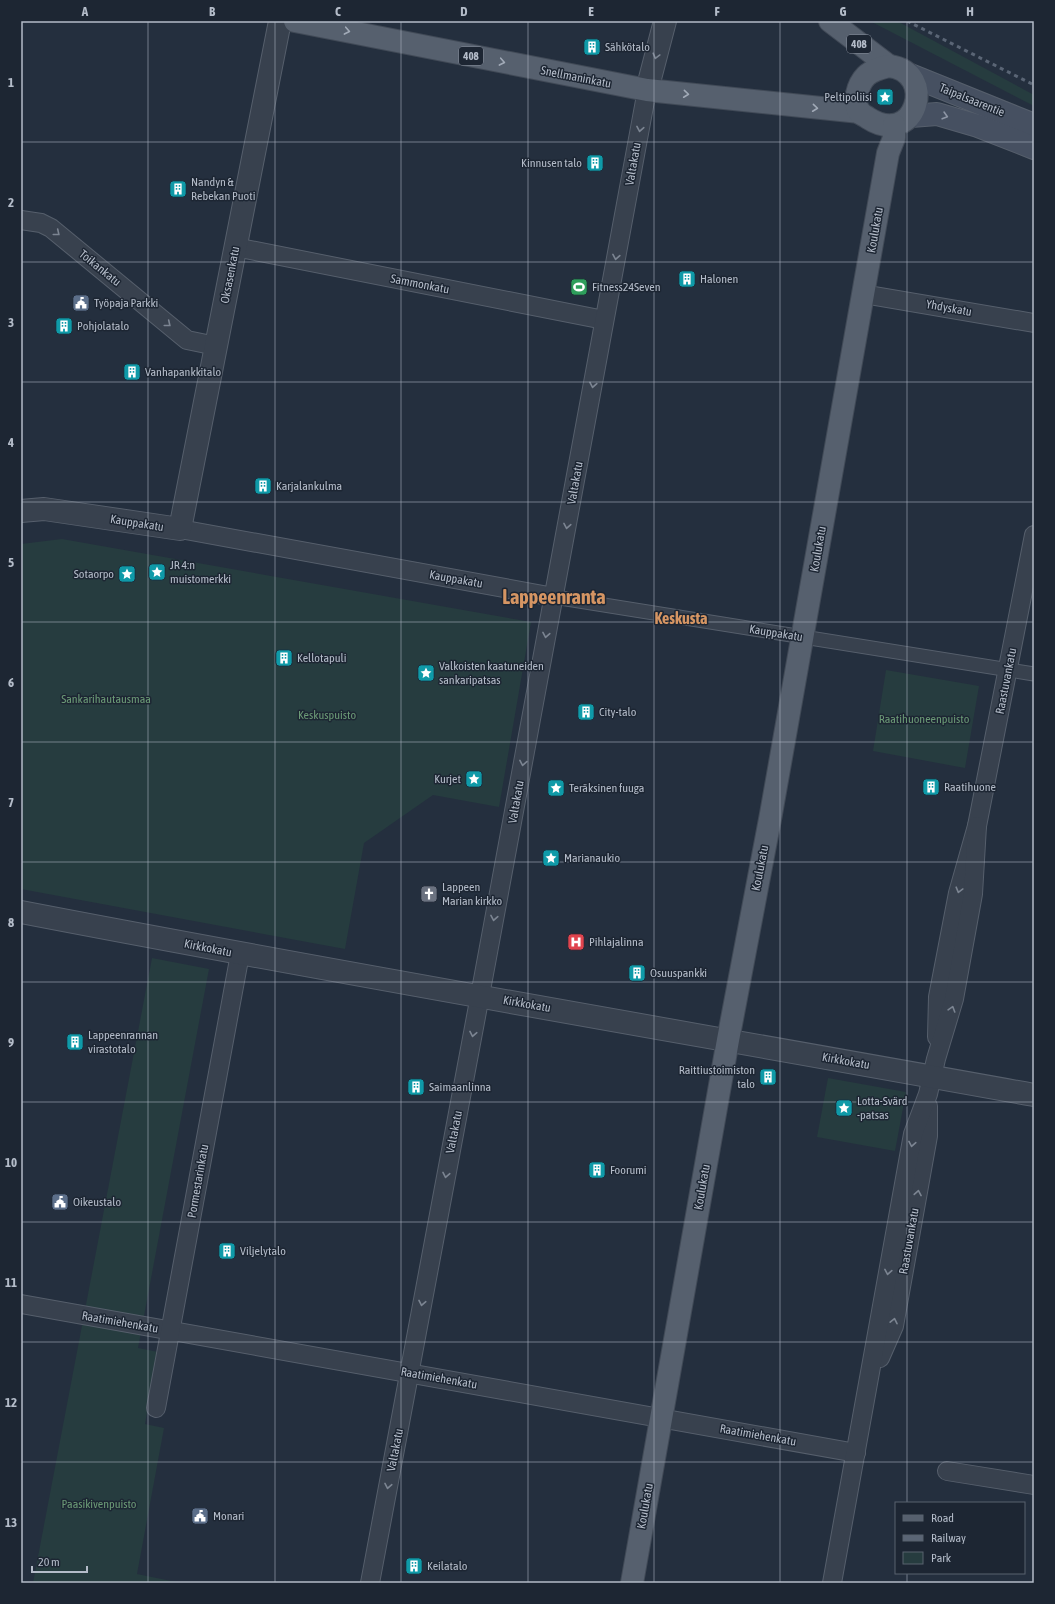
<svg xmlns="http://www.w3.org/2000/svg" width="1055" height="1604" font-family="'Asap Condensed',sans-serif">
<rect width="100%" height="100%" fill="#242f3e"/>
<g fill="#263c3f">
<polygon points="870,21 897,21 1034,95 1034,106"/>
<polygon points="62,539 531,622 499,807 433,795 364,843 345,949 21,889 21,544"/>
<polygon points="886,670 979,686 965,768 873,751"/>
<polygon points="152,958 209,969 138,1348 158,1352 145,1424 164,1428 137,1574 181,1583 33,1583"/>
<polygon points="828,1078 906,1092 895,1151 817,1137"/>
</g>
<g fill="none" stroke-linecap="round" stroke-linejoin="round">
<defs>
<polyline id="pedestrian" points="554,597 1034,674"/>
<g id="minor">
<polyline points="21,220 41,223 51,228 187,340 216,346"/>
<polyline points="235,247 604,320"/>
<polyline points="863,294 1034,323"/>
<polyline points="180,529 554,597"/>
<polyline points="937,1037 938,997 958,893 977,826 1034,535"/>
<polyline points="21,1304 856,1453"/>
<polyline points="880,1358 894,1326 928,1136 928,1106"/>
<polyline points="156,1408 240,954"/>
<polyline points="947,1471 1034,1485"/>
<polyline points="370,1583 484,974 647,90"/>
<polyline points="832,1583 913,1134 928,1094 936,1059 954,999 973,894 977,826"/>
</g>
<g id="tertiary">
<polyline points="647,90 665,21"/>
<polyline points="21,511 44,509 180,529 280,21"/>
<path d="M 21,912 C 358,977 696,1034 1034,1095"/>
</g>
<g id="secondary">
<polyline points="910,75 1034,125"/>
<polyline points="911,116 937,114 978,126 1034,148"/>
</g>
<g id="primary">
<polyline points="295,21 647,90 860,112"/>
<polyline points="830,21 889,66"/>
<path d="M 889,66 C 938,72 916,149 868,118 C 866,116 862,115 860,113 C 852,103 858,84 866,76 C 872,70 881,68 889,66 Z"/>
<polyline points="632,1583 728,1040 771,814 888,153 894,138 894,125"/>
</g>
</defs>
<use href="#pedestrian" stroke="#565f6c" stroke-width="15"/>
<use href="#minor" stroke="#565f6c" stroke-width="20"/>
<use href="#tertiary" stroke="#565f6c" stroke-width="24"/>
<use href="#secondary" stroke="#565f6c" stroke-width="24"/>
<use href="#primary" stroke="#414a57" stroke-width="24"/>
<use href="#pedestrian" stroke="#38414e" stroke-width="13"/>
<use href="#minor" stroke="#38414e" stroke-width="18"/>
<use href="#tertiary" stroke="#38414e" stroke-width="22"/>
<use href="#secondary" stroke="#465061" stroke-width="22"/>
<use href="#primary" stroke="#56606e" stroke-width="22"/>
<polyline stroke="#5a6575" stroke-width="3" stroke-dasharray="4 4" stroke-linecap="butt" points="907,21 1034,85"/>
</g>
<defs><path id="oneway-chevron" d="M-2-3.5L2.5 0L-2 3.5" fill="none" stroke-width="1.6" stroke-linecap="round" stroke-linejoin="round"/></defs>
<g stroke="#a1aab7">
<use href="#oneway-chevron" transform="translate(347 31) rotate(11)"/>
<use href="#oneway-chevron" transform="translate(502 62) rotate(11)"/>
<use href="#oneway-chevron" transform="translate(686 94) rotate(6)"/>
<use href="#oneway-chevron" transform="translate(815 108) rotate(6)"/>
</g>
<g stroke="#7c8592">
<use href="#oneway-chevron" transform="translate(656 56) rotate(105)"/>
<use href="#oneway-chevron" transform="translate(640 129) rotate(100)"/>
<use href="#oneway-chevron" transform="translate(57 233) rotate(39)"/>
<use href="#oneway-chevron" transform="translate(616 257) rotate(100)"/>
<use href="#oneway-chevron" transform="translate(168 324) rotate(39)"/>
<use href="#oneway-chevron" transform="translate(593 385) rotate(100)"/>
<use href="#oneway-chevron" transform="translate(567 526) rotate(100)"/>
<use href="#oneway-chevron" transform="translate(546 635) rotate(100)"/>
<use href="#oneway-chevron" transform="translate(523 763) rotate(100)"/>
<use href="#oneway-chevron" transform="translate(959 890) rotate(105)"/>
<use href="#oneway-chevron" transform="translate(494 918) rotate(100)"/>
<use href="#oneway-chevron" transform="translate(952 1009) rotate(-73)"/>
<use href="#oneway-chevron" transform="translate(473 1034) rotate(101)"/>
<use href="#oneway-chevron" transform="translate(912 1144) rotate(100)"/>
<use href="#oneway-chevron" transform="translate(446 1175) rotate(101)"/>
<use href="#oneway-chevron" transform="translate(918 1193) rotate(-80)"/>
<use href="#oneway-chevron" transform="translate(888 1272) rotate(100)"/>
<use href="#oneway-chevron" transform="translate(422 1303) rotate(101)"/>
<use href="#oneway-chevron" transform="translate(894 1321) rotate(-78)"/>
<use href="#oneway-chevron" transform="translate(388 1486) rotate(101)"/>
</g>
<use stroke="#8e96a5" href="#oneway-chevron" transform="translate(945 116) rotate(16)"/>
<path fill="none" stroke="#b4bcc9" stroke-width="1" stroke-opacity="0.55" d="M 148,21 L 148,1583M 275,21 L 275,1583M 401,21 L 401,1583M 528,21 L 528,1583M 654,21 L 654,1583M 780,21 L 780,1583M 907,21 L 907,1503M 21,142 L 1034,142M 21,262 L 1034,262M 21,382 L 1034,382M 21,502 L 1034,502M 21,622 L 1034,622M 21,742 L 1034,742M 21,862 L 1034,862M 21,982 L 1034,982M 21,1102 L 1034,1102M 21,1222 L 1034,1222M 21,1342 L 1034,1342M 21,1462 L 1034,1462M 907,1573 L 907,1583"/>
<defs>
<symbol id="building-square" viewBox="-11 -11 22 22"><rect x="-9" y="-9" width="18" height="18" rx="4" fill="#0f9aa8" stroke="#1d2633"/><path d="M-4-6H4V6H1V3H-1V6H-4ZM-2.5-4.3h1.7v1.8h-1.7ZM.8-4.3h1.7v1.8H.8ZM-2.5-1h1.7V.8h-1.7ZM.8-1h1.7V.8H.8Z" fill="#fff"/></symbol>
<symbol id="sight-square" viewBox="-11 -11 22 22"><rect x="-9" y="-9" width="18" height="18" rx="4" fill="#0f9aa8" stroke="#1d2633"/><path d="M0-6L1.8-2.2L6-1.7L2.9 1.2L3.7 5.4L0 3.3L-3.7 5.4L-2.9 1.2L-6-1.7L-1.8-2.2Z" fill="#fff"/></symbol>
<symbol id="stadium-square" viewBox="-11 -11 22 22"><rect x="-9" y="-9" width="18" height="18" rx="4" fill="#2e9e5b" stroke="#1d2633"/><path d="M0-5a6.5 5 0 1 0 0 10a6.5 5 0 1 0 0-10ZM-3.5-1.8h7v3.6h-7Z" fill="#fff"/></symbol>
<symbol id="civic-square" viewBox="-11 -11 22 22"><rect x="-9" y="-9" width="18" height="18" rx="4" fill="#5c6f8a" stroke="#1d2633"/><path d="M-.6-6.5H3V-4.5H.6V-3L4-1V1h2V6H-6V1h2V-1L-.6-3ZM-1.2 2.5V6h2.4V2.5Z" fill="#fff"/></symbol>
<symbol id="church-square" viewBox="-11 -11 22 22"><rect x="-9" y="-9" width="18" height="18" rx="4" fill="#6b7280" stroke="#1d2633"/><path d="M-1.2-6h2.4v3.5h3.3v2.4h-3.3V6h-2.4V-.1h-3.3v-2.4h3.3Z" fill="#fff"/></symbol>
<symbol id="hospital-square" viewBox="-11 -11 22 22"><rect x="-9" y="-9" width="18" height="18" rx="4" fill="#e0444e" stroke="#1d2633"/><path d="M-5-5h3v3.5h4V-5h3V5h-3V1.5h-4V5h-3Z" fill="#fff"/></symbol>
</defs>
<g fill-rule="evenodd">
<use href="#building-square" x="582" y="37" width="20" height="20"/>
<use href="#sight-square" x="875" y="87" width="20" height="20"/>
<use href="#building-square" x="585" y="153" width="20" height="20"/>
<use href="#building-square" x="168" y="179" width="20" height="20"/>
<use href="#building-square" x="677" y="269" width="20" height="20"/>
<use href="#stadium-square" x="569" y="277" width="20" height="20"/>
<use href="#civic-square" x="71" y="293" width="20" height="20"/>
<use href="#building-square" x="54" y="316" width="20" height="20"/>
<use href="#building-square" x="122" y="362" width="20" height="20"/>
<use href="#building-square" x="253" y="476" width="20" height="20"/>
<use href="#sight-square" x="147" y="562" width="20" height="20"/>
<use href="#sight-square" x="117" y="564" width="20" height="20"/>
<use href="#building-square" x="274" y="648" width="20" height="20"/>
<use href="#sight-square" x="416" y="663" width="20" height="20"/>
<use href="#building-square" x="576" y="702" width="20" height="20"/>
<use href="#sight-square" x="464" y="769" width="20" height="20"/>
<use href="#building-square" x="921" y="777" width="20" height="20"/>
<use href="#sight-square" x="546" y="778" width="20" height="20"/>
<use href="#sight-square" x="541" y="848" width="20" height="20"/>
<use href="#church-square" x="419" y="884" width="20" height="20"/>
<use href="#hospital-square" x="566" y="932" width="20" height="20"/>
<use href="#building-square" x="627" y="963" width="20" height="20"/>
<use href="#building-square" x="65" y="1032" width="20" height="20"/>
<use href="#building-square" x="758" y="1067" width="20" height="20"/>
<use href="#building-square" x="406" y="1077" width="20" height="20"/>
<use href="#sight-square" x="834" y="1098" width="20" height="20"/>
<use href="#building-square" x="587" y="1160" width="20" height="20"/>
<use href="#civic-square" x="50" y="1192" width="20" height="20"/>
<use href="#building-square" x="217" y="1241" width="20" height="20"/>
<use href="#civic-square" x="190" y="1506" width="20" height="20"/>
<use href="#building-square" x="404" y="1556" width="20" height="20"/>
</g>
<g text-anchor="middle" stroke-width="3" stroke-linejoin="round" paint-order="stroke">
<g fill="#1d2633" stroke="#878f9c" stroke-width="1">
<rect x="847" y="35" width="24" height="18" rx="3"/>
<rect x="459" y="47" width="24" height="18" rx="3"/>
</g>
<g font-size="11" font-weight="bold" fill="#b4bcc9">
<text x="859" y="48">408</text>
<text x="471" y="60">408</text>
</g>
<g font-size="12" fill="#b4bcc9" stroke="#1d2633" text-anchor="start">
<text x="605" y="51">Sähkötalo</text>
<text x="872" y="101" text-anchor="end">Peltipoliisi</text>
<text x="582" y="167" text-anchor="end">Kinnusen talo</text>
<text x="191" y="186">Nandyn &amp;<tspan x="191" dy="14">Rebekan Puoti</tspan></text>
<text x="700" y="283">Halonen</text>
<text x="592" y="291">Fitness24Seven</text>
<text x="94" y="307">Työpaja Parkki</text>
<text x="77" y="330">Pohjolatalo</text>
<text x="145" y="376">Vanhapankkitalo</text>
<text x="276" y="490">Karjalankulma</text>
<text x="170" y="569">JR 4:n<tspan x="170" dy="14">muistomerkki</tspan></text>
<text x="114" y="578" text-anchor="end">Sotaorpo</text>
<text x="297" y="662">Kellotapuli</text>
<text x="439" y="670">Valkoisten kaatuneiden<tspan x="439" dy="14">sankaripatsas</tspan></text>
<text x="599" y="716">City-talo</text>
<text x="461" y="783" text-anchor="end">Kurjet</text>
<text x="944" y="791">Raatihuone</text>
<text x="569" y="792">Teräksinen fuuga</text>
<text x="564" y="862">Marianaukio</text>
<text x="442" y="891">Lappeen<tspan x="442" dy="14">Marian kirkko</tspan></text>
<text x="589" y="946">Pihlajalinna</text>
<text x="650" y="977">Osuuspankki</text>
<text x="88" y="1039">Lappeenrannan<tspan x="88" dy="14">virastotalo</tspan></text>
<text x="755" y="1074" text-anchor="end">Raittiustoimiston<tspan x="755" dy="14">talo</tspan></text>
<text x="429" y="1091">Saimaanlinna</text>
<text x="857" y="1105">Lotta-Svärd<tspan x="857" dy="14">-patsas</tspan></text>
<text x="610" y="1174">Foorumi</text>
<text x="73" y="1206">Oikeustalo</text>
<text x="240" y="1255">Viljelytalo</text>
<text x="213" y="1520">Monari</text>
<text x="427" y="1570">Keilatalo</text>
</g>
<g font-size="12" fill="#b4bcc9" stroke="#1d2633">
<text transform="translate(576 77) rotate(11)" y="4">Snellmaninkatu</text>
<text transform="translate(972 100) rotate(22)" y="4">Taipalsaarentie</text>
<text transform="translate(633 164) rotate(-80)" y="4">Valtakatu</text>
<text transform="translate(875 230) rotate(-80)" y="4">Koulukatu</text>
<text transform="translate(100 268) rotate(39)" y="4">Toikankatu</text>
<text transform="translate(230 275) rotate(-79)" y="4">Oksasenkatu</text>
<text transform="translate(420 284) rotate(11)" y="4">Sammonkatu</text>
<text transform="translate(949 308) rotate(10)" y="4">Yhdyskatu</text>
<text transform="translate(575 483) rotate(-80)" y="4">Valtakatu</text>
<text transform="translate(137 523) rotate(9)" y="4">Kauppakatu</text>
<text transform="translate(818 549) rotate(-80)" y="4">Koulukatu</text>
<text transform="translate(456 579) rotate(10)" y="4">Kauppakatu</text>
<text transform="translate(776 633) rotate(9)" y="4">Kauppakatu</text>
<text transform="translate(1006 681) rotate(-79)" y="4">Raastuvankatu</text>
<text transform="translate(516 802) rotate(-80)" y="4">Valtakatu</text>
<text transform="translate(760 868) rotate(-79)" y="4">Koulukatu</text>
<text transform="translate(208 948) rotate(11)" y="4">Kirkkokatu</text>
<text transform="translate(527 1004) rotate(10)" y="4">Kirkkokatu</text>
<text transform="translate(846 1061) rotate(10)" y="4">Kirkkokatu</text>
<text transform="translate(454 1132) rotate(-79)" y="4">Valtakatu</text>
<text transform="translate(198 1181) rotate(-80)" y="4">Pormestarinkatu</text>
<text transform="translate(702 1187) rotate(-80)" y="4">Koulukatu</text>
<text transform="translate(909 1241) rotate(-80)" y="4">Raastuvankatu</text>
<text transform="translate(120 1322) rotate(10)" y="4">Raatimiehenkatu</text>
<text transform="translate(439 1378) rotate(10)" y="4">Raatimiehenkatu</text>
<text transform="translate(758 1435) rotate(10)" y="4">Raatimiehenkatu</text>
<text transform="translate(395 1450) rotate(-79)" y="4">Valtakatu</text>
<text transform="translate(645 1506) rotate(-80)" y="4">Koulukatu</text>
</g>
<g font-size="12" fill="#6b9a76" stroke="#1d2633">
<text x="106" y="703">Sankarihautausmaa</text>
<text x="327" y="719">Keskuspuisto</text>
<text x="924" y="723">Raatihuoneenpuisto</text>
<text x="99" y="1508">Paasikivenpuisto</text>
</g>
<g font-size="16" font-weight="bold" fill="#d59563" stroke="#1d2633">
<text x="681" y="624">Keskusta</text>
</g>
<g font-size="20" font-weight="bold" fill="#d59563" stroke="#1d2633">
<text x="554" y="604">Lappeenranta</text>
</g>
</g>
<rect width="1055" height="1604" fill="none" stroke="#1d2633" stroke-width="44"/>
<rect x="895" y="1502" width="130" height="72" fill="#1d2633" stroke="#59626f"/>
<rect x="903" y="1515" width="20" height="6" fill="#56606e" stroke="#59626f"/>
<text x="931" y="1522" font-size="12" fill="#b4bcc9">Road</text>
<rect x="903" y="1535" width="20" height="6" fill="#5a6575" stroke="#59626f"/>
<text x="931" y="1542" font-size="12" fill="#b4bcc9">Railway</text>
<rect x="903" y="1552" width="20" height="12" fill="#263c3f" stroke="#59626f"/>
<text x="931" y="1562" font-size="12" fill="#b4bcc9">Park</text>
<path d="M32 1566v6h55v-6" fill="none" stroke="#b4bcc9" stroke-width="2"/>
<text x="38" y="1566" font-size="12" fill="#b4bcc9" stroke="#1d2633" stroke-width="3" paint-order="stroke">20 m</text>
<rect x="22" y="22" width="1011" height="1560" fill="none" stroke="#b4bcc9" stroke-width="1.5"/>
<g font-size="13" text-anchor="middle" font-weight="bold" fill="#b4bcc9">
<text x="85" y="16">A</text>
<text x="212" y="16">B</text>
<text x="338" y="16">C</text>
<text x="464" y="16">D</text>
<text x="591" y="16">E</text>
<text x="717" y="16">F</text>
<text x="843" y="16">G</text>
<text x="970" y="16">H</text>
<text x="11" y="87">1</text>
<text x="11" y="207">2</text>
<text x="11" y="327">3</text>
<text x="11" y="447">4</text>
<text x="11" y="567">5</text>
<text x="11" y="687">6</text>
<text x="11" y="807">7</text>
<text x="11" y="927">8</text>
<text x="11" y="1047">9</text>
<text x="11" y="1167">10</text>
<text x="11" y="1287">11</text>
<text x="11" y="1407">12</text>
<text x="11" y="1527">13</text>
</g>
</svg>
